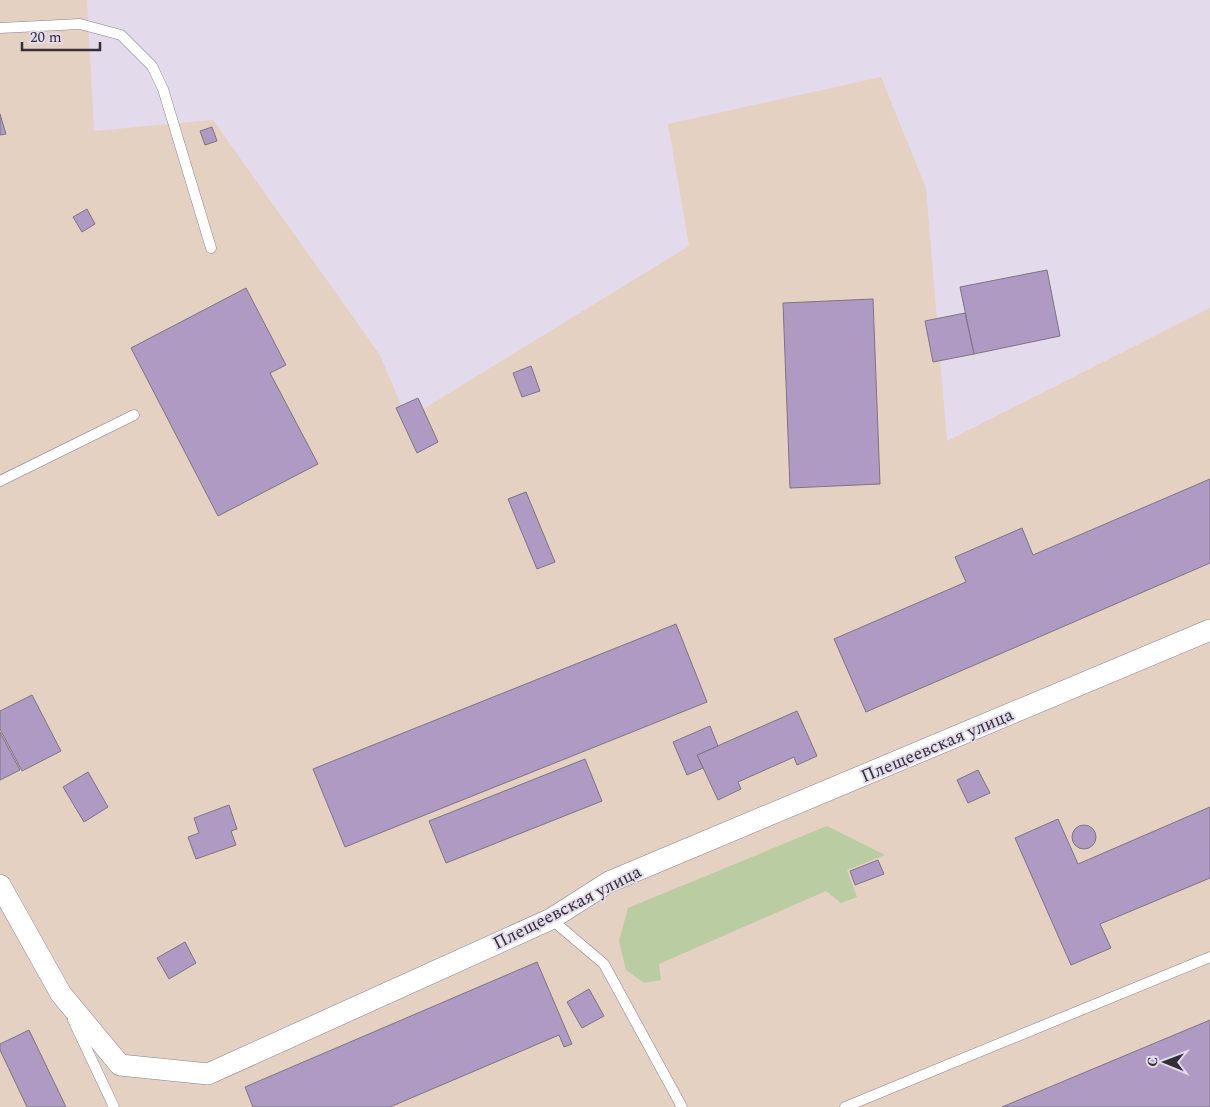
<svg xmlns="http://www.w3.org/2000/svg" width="1210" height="1107" font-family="Spectral,serif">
<rect width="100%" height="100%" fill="#e3dbeb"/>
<polygon fill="#e5d1c2" points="0,0 87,0 94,131 213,120 380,355 407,419 689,246 668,124 881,77 926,188 947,441 1210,308 1210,1107 0,1107"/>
<polygon fill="#bacca1" points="827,826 885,855 847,870 857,897 841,903 826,891 659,964 661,980 644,983 626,970 619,941 628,908"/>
<g fill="#af9ac4" stroke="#7c7483">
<polygon points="0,114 6,134 0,135"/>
<polygon points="212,127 217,141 205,145 200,131"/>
<polygon points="87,209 95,224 82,232 73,217"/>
<polygon points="1047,270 1060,336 974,354 960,287"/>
<polygon points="246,288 286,365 270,373 318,464 218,516 131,348"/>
<polygon points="873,299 880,484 790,488 783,303"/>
<polygon points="965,313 974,354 933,362 925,321"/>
<polygon points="531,366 540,391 522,397 513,373"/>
<polygon points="418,398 438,442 417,453 396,408"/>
<polygon points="1210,479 1210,563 866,712 834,639 966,582 955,557 1022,528 1033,555"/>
<polygon points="526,492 555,562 537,569 508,499"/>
<polygon points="676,624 707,702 345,847 313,769"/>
<polygon points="32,695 61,751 22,771 0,729 0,711"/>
<polygon points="797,711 817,756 797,765 794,757 738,782 741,789 718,800 697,755"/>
<polygon points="710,726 718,746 697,755 703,768 687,775 673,742"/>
<polygon points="0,732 20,770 0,780"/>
<polygon points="585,759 602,801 446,863 429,821"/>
<polygon points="978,770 990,793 968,803 957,780"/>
<polygon points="88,772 108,807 84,822 63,787"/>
<polygon points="229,805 237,829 231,831 236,845 196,859 188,837 199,833 194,818"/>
<polygon points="1210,807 1210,878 1100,924 1111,948 1071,965 1015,838 1058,819 1078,864"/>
<circle cx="1084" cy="837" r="12"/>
<polygon points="878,860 884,874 855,885 850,871"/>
<polygon points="185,942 196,963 169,979 157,958"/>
<polygon points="537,962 572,1044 564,1047 559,1035 390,1107 253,1107 245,1087"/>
<polygon points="589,989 604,1016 582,1028 567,1002"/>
<polygon points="1210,1020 1210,1107 1002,1107"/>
<polygon points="29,1030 66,1107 27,1107 0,1050 0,1044"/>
</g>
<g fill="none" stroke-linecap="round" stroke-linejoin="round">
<defs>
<g id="service">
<polyline points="0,28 80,24 121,35 152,66 163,89 211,248"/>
<polyline points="0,481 134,415"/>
<polyline points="551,919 604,964 682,1107"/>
<polyline points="73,1020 114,1107"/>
<polyline points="845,1107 1210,957"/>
</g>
<polyline id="minor" points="0,885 61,994 120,1065 208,1074 551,919 609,882 1210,630"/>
</defs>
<use href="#service" stroke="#867f8e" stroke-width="11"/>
<use href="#minor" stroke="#867f8e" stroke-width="22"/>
<use href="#service" stroke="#fff" stroke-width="10"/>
<use href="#minor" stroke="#fff" stroke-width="21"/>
</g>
<g text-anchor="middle" stroke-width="4" stroke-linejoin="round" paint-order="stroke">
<g font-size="18" fill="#322f35" stroke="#e3dbeb">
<text transform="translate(937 745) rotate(-23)" y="6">Плещеевская улица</text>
<text transform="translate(567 907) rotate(-27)" y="6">Плещеевская улица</text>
</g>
</g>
<g transform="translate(1165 1062) rotate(271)" stroke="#e3dbeb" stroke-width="4" paint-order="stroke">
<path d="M0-4L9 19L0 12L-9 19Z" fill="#322f35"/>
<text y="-8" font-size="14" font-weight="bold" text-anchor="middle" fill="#322f35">С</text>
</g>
<path d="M22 42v8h78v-8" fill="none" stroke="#322f35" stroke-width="2.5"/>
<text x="30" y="42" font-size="15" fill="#322f35" stroke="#e3dbeb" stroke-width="4" paint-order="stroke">20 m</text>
</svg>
